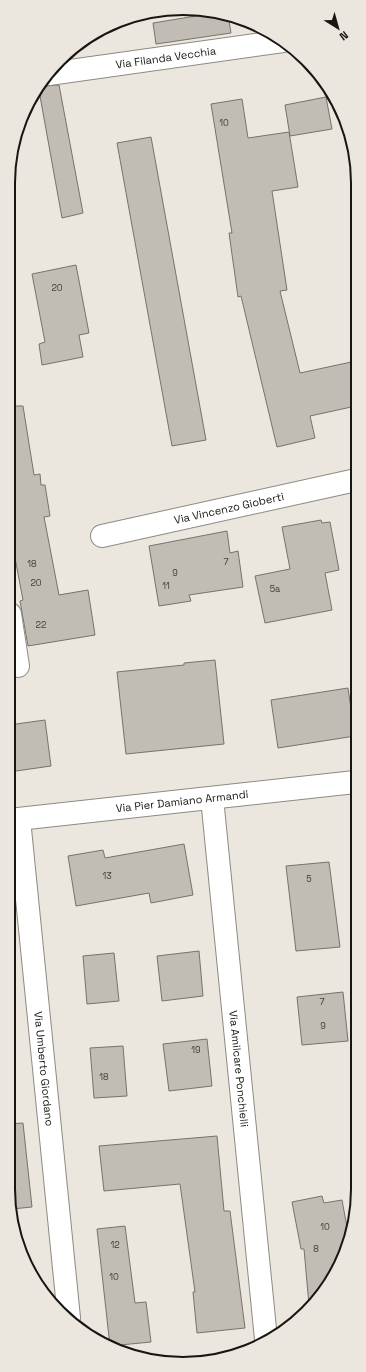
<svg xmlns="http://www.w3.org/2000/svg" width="366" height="1372" font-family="'Space Grotesk',sans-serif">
<rect width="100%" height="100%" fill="#ebe7de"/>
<g fill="#c1bdb4" stroke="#77736b">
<polygon points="220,12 228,15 231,33 156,44 153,23"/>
<polygon points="41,83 45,86 59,85 83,213 62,218 38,85"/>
<polygon points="326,97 332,129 290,136 285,105"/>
<polygon points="242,99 248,138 289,132 298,187 272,191 287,290 280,291 300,373 356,361 356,406 310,416 315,438 277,447 241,296 238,297 229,233 232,233 211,104"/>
<polygon points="151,137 206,440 172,446 117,143"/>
<polygon points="76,265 89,333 79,335 83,357 42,365 39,344 45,342 32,274"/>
<polygon points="10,406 23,406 34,475 40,474 41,485 45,485 50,516 44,517 59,595 88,590 95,635 28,646 20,601 23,600 12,542 14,542 10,513"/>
<polygon points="321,520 322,523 330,522 339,570 325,573 332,610 265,623 255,576 290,569 282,527"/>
<polygon points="227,531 230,553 238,551 243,587 189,595 191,601 159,606 149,546"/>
<polygon points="215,660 224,744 126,754 117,672 184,665 184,663"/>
<polygon points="348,688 355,736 278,748 271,700"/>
<polygon points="45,720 51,766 9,772 9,725"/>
<polygon points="184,844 193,895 151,903 149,893 76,906 68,856 103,850 105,858"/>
<polygon points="329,862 340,947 296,951 286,866"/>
<polygon points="199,951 203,996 162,1001 157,956"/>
<polygon points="114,953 119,1001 87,1004 83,956"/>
<polygon points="343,992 348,1041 302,1045 297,997"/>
<polygon points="207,1039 212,1086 169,1091 163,1044"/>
<polygon points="123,1046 127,1096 94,1098 90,1048"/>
<polygon points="23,1123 32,1207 12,1209 8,1189 8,1124"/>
<polygon points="217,1136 224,1211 230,1211 245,1328 197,1333 193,1292 195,1292 180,1184 104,1191 99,1146"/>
<polygon points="322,1196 324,1203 342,1200 349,1238 334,1277 309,1305 304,1249 301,1249 292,1202"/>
<polygon points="125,1226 135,1303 146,1302 151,1342 110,1346 97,1229"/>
</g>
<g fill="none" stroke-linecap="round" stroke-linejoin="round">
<defs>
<g id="street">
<path id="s1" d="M 49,74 L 283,41"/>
<path id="s2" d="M 102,536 L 356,480"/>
<polyline points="10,614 18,666"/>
<path id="s3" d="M 212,798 L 266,1339"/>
<path id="s4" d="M 19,819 L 69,1318"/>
<path id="s5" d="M 9,820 L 355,782"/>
</g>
</defs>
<use href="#street" stroke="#8e8a82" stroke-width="24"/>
<use href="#street" stroke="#fff" stroke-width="22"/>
</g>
<g text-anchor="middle" stroke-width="3.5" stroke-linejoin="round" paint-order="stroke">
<g font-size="9" fill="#42403b">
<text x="224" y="126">10</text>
<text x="57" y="291">20</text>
<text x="226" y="565">7</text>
<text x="32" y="567">18</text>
<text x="175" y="576">9</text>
<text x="36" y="586">20</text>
<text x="166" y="589">11</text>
<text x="275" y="592">5a</text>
<text x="41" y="628">22</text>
<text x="107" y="879">13</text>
<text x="309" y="882">5</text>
<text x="322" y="1005">7</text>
<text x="323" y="1029">9</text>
<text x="196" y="1053">19</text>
<text x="104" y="1080">18</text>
<text x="325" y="1230">10</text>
<text x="115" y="1248">12</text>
<text x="316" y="1252">8</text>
<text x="114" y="1280">10</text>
</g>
<g font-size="11" fill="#181613" stroke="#ebe7de">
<text dy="4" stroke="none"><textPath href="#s1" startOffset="118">Via Filanda Vecchia</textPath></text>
<text dy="4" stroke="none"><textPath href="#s2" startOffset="130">Via Vincenzo Gioberti</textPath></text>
<text dy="4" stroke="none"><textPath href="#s5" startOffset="174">Via Pier Damiano Armandi</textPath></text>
<text dy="4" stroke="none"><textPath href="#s4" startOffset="251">Via Umberto Giordano</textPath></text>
<text dy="4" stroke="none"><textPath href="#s3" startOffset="272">Via Amilcare Ponchielli</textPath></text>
</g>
</g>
<path d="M0 0H366V1372H0ZM183 15H183A168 168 0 0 1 351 183V1189A168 168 0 0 1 183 1357H183A168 168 0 0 1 15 1189V183A168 168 0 0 1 183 15Z" fill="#ebe7de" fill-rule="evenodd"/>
<path fill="none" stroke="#181613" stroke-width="2" d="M183 15H183A168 168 0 0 1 351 183V1189A168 168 0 0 1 183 1357H183A168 168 0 0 1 15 1189V183A168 168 0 0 1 183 15Z"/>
<g transform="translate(338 28) rotate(143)" stroke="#ebe7de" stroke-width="3" paint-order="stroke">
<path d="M0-3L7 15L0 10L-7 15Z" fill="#181613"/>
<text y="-6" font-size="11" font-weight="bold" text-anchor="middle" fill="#181613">N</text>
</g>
</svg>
